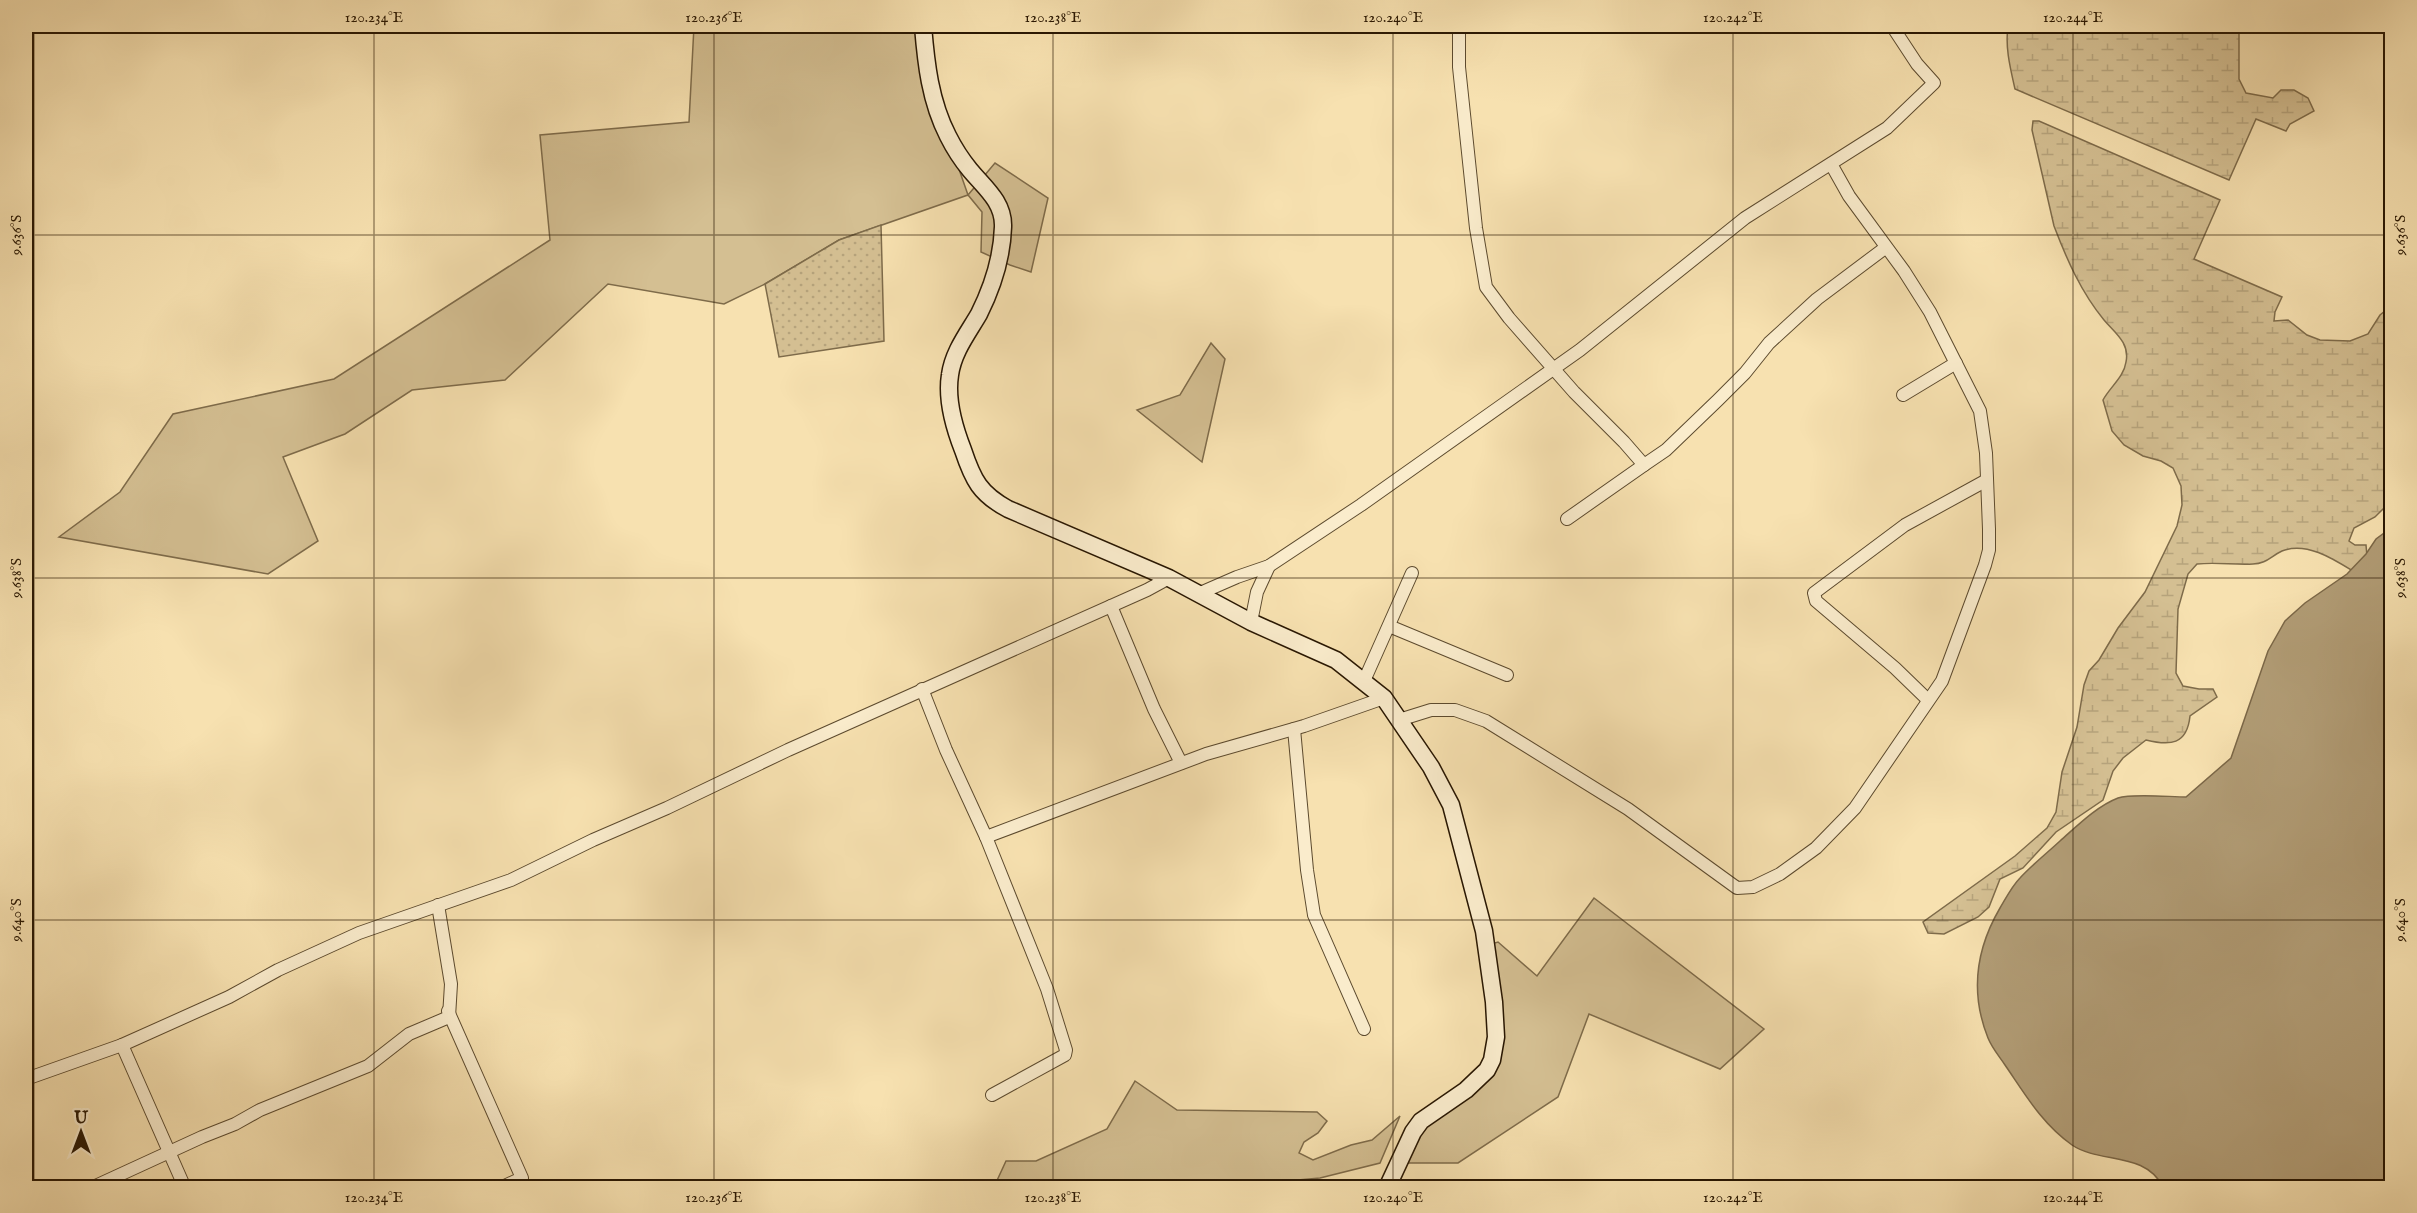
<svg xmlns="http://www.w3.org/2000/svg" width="2417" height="1213" font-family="'IM FELL English',serif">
<defs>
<pattern id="wetland-marsh" width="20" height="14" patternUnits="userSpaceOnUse" patternTransform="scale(1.5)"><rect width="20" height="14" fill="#d4bf92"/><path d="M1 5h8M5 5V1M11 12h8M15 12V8" fill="none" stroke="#b6a37c"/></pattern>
<pattern id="garden-dots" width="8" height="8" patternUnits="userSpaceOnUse" patternTransform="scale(1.5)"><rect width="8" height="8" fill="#d4bf92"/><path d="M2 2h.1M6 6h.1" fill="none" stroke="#b6a37c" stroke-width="1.8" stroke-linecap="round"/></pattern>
</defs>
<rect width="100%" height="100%" fill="#f7e1b0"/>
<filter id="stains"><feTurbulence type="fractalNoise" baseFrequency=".00333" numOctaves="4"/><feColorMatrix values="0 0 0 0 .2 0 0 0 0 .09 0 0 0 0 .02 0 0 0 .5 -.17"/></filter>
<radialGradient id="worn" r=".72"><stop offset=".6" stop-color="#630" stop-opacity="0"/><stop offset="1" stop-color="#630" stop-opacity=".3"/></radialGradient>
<g fill="#d4bf92" stroke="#7e6b4a" stroke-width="1.5">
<polygon points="694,26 924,26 953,152 968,195 995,163 1048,198 1031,272 1010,265 981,252 982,212 968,195 839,240 765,284 724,304 608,284 505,380 412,390 345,434 283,457 318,541 268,574 59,537 120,492 173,414 334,379 550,240 540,135 689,122"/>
<polygon points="1211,343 1225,359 1202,462 1137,410 1180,395"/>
<polygon points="1594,898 1764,1029 1720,1069 1589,1014 1558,1097 1458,1163 1404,1163 1420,1130 1496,1049 1481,947 1498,942 1537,976"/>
<polygon points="1135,1081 1177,1110 1317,1112 1327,1121 1318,1133 1304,1142 1299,1153 1313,1160 1351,1145 1372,1140 1400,1116 1380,1163 1320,1178 1220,1187 994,1187 1006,1161 1036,1161 1107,1129"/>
</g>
<g fill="url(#wetland-marsh)" stroke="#7e6b4a" stroke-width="1.5">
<path d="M 2008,26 L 2239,26 L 2239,79 L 2246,93 L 2273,98 L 2281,90 L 2294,90 L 2308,98 L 2314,111 L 2290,124 L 2286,131 L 2256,119 L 2229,180 L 2015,89 C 2010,67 2005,47 2008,26 Z"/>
<path d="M 2033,121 L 2039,121 L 2220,200 L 2194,259 L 2282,297 L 2275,312 L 2274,321 L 2288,320 L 2307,335 L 2320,340 L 2350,341 L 2368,334 L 2380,315 L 2391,306 L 2391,504 L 2385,507 L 2375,517 L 2354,528 L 2349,541 L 2355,545 L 2366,545 L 2368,568 L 2356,573 C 2335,560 2307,541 2282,551 C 2271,556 2266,564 2253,564 C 2234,565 2216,562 2197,564 L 2188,574 L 2178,609 L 2176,673 L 2183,686 L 2199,689 L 2213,689 L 2217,697 L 2190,716 C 2187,745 2170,746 2146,740 L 2123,758 L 2113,771 L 2103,800 L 2056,832 L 2023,868 L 2000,879 L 1989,907 L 1978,917 L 1944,934 L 1928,933 L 1923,922 L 2015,856 L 2047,828 L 2056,812 L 2062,772 L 2077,727 L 2084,685 L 2089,671 L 2099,660 L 2118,628 L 2145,592 L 2177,526 L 2182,505 L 2181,486 L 2173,468 L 2161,461 L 2143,456 L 2124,445 L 2112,431 L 2103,400 C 2110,387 2124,377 2126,362 C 2130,343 2115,333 2104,320 C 2081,292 2067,260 2054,226 L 2032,130 Z"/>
</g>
<polygon fill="url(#garden-dots)" stroke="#7e6b4a" stroke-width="1.5" points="881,225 884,341 779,357 765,284 839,240"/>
<path fill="#b19c75" stroke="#7b6747" stroke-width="1.5" d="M 2391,528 L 2391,1187 L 2163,1187 C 2145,1151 2100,1164 2072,1145 C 2042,1124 2025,1094 2005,1065 C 1999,1056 1992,1048 1988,1038 C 1970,993 1976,949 2000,908 C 2006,898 2012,886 2020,878 C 2032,865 2047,853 2060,841 C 2077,826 2097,806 2118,798 C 2132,793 2170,797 2186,797 L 2231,758 L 2268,651 L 2285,621 L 2305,603 L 2347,574 L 2366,554 L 2376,539 Z"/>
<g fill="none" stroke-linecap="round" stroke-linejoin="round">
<defs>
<g id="street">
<polyline points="1459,26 1459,67 1476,228 1486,287 1509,318 1574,392 1624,442 1644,465 1666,450 1718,400 1745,373 1769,343 1817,299 1885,248"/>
<polyline points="1562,26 1563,27"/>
<polyline points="1903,395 1956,363"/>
<polyline points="1567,519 1644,465"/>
<polyline points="1198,594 1237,577 1269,566 1361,505 1580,350 1745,218 1887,128 1934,83 1917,64 1892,26"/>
<polyline points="1111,606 1154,709 1181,763"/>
<polyline points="1251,622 1257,592 1269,566"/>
<polyline points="1389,626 1507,675"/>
<polyline points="1364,681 1412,573"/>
<polyline points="922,689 946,750 986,837 1206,754 1304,726 1384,698"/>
<polyline points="1928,700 1895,668 1816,601 1814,593 1905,525 1987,480"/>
<polyline points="1399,720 1431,710 1455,710 1486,721 1628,809 1737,888 1753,887 1780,874 1816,848 1855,808 1942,681 1985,565 1989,550 1989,529 1986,453 1980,411 1930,312 1904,271 1849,196 1831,164"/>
<polyline points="1294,729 1307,870 1314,915 1364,1029"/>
<polyline points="986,837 1047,989 1066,1050 1065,1055 992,1095"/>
<polyline points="448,1011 522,1178 500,1188"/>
<polyline points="122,1045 185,1188"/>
<polyline points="26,1079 122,1045 229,997 278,970 359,933 511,880 593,840 667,808 788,750 1147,590 1169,578"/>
<polyline points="91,1188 202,1137 235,1124 260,1110 368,1066 409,1034 449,1017 451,984 438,905"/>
</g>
<path id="secondary" d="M 923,26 C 926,63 930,101 948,136 C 954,148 961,159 970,170 C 984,187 1004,202 1003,227 C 1002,258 993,286 979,314 C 968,333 953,352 950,375 C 946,400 954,427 963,450 C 973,480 980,494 1008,509 L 1169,578 L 1251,622 L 1336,660 L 1384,698 L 1431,767 L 1451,805 L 1484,931 L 1494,1002 L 1496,1037 L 1492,1060 L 1487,1070 L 1466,1090 L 1421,1121 L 1413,1132 L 1387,1188"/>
</defs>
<use href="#street" stroke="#5c4a2e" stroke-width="14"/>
<use href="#secondary" stroke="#291702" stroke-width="19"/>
<use href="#street" stroke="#faeccc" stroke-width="12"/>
<use href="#secondary" stroke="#faeccc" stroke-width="16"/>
</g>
<path fill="none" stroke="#291702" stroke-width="1.5" stroke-opacity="0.45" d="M 34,26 L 34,1188M 374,26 L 374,1188M 714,26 L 714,1188M 1053,26 L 1053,1188M 1393,26 L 1393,1188M 1733,26 L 1733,1188M 2073,26 L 2073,1188M 26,235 L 2392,235M 26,578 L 2392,578M 26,920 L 2392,920"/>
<rect width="2417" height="1213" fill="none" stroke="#f7e1b0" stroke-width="66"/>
<g transform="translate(81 1132)" stroke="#faeccc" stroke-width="4.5" paint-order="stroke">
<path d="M0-4.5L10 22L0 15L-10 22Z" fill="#291702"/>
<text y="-9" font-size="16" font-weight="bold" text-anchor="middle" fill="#291702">U</text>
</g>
<rect x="33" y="33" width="2351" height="1147" fill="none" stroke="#291702" stroke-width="2"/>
<g font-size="15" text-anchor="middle" fill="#291702">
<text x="374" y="22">120.234°E</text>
<text x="714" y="22">120.236°E</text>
<text x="1053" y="22">120.238°E</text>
<text x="1393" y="22">120.240°E</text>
<text x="1733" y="22">120.242°E</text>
<text x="2073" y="22">120.244°E</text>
<text transform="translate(16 235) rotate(-90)" y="5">9.636°S</text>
<text transform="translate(2400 235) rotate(-90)" y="5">9.636°S</text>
<text transform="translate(16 578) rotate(-90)" y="5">9.638°S</text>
<text transform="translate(2400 578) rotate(-90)" y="5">9.638°S</text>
<text transform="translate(16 920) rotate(-90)" y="5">9.640°S</text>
<text transform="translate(2400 920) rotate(-90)" y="5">9.640°S</text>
<text x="374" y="1202">120.234°E</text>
<text x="714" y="1202">120.236°E</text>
<text x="1053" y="1202">120.238°E</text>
<text x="1393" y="1202">120.240°E</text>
<text x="1733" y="1202">120.242°E</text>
<text x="2073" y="1202">120.244°E</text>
</g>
<rect width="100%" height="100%" filter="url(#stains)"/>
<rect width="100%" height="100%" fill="url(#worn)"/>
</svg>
